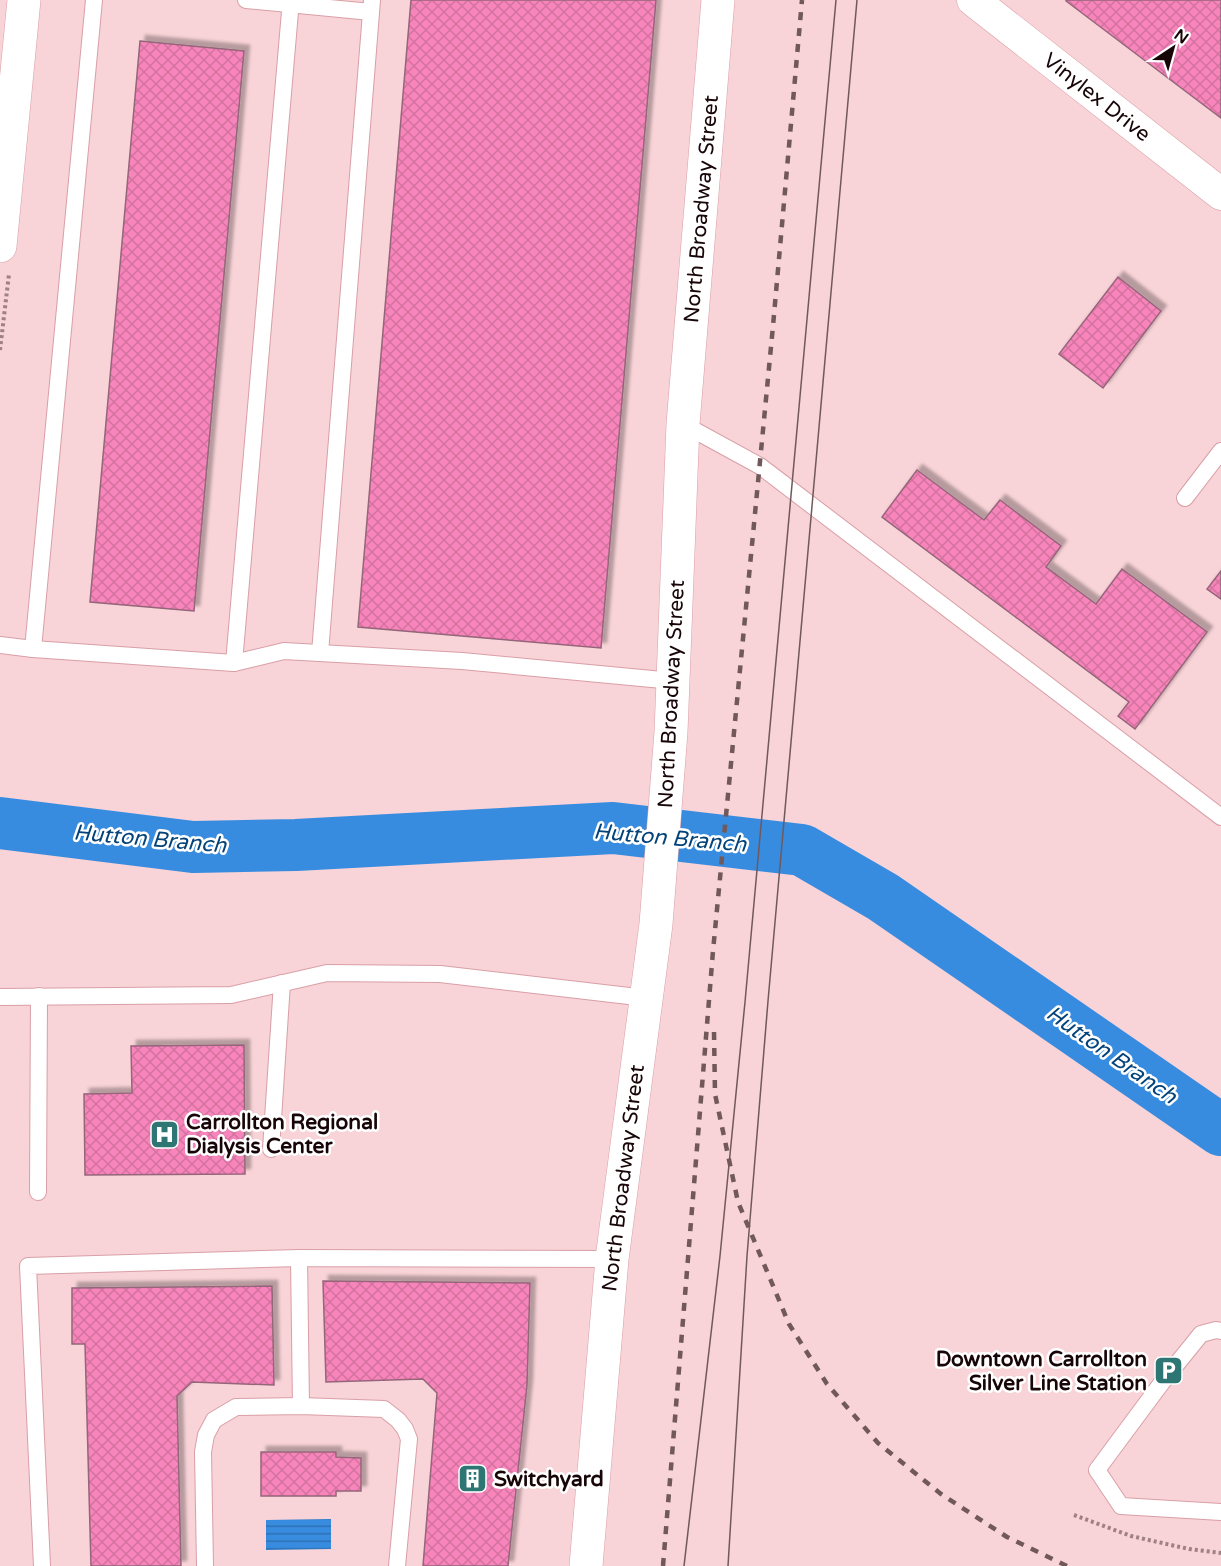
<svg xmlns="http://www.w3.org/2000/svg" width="1221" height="1566" font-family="'Varela Round',sans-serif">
<defs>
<pattern id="water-rules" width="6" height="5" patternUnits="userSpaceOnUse" patternTransform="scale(1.5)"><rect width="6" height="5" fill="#388ce0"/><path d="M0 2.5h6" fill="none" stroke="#2e70b4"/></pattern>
<pattern id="building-cross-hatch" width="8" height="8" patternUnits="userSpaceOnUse" patternTransform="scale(1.5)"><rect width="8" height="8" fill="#f785bb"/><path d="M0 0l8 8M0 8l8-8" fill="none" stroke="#d3719f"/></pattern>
<filter id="shadow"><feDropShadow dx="5.5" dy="-5.5" stdDeviation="1.5" flood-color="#0004"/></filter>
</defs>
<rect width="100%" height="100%" fill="#f8d3d7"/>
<polygon fill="url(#water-rules)" points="331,1519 331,1549 266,1550 266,1520"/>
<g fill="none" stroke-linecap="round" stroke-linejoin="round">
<polyline stroke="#388ce0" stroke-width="52" points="0,823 193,847 296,845 613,828 802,850 883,897 1221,1130"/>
</g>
<g fill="url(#building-cross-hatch)" stroke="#95657a" stroke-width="1.5" filter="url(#shadow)">
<polygon points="411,0 656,0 601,648 358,627"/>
<polygon points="1066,0 1221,0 1221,118 1066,1"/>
<polygon points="140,41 244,51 194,611 90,602"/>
<polygon points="1118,277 1161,311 1103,388 1059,354"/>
<polygon points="917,470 984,520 1000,500 1061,546 1046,567 1096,604 1122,569 1207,632 1135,729 1118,716 1129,702 882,517"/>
<polygon points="1221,571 1221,599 1207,589"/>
<polygon points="244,1045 245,1174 85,1175 84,1094 132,1093 131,1046"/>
<polygon points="323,1281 530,1283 527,1385 508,1566 423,1566 437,1393 423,1379 326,1382"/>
<polygon points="272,1286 274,1385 192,1382 177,1396 181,1566 91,1566 85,1344 72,1344 72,1288"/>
<polygon points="261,1452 336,1452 336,1457 361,1458 361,1491 336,1491 336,1496 261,1496"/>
</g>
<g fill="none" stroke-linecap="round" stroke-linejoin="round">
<defs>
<g id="service">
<polyline points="246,0 371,12"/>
<polyline points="683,424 760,466 1221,817"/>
<polyline points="1185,498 1221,451"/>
<polyline points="0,645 33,649 234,663 291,0"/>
<polyline points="33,649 94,0"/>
<polyline points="320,653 372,0"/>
<polyline points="234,663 284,651 462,661 673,681"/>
<polyline points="0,997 231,995 327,973 440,974 646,998"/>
<polyline points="271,1149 282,983"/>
<polyline points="38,1192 39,996"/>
<polyline points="299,1258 301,1406"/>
<polyline points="1221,1331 1216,1330 1201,1334 1163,1381 1097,1470 1121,1506 1221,1512"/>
<polyline points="42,1566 28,1266 299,1258 612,1259"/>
<polyline points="205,1566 203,1452 206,1435 214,1420 236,1407 301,1406 384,1409 398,1420 405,1429 409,1439 397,1566"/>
</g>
<polyline id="minor" points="973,0 1221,194"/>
<polyline id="tertiary" points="586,1566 612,1259 656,924 671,732 683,424 718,0"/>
<polyline id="secondary" points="0,246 24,0"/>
</defs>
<use href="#service" stroke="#d99fa6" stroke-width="18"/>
<use href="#minor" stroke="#d99fa6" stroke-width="33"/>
<use href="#tertiary" stroke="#d99fa6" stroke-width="34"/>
<use href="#secondary" stroke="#d99fa6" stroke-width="34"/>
<g stroke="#9f8185" stroke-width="4" stroke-dasharray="3 3" stroke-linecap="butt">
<polyline points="0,350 9,274"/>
<polyline points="1074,1515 1131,1536 1189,1549 1221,1553"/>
</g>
<use href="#service" stroke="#fff" stroke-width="16"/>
<use href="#minor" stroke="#fff" stroke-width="32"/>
<use href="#tertiary" stroke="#fff" stroke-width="33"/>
<use href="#secondary" stroke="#fff" stroke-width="33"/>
<g stroke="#71585b" stroke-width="1.5">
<polyline points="684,1566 720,1256 745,1002 836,0"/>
<polyline points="728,1566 747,1256 768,1001 857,0"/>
</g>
<g stroke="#71585b" stroke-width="4.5" stroke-dasharray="8 8" stroke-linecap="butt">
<polyline points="714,1032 715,1094 738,1202 789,1324 827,1384 878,1443 941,1494 1007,1537 1067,1566"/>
<polyline points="663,1566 713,951 773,326 802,0"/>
</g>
</g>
<defs>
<symbol id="hospital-square" viewBox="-11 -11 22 22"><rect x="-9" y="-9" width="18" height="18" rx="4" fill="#2d7673" stroke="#fff"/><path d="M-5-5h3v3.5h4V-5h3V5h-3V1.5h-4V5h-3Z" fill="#fff"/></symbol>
<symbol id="parking-square" viewBox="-11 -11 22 22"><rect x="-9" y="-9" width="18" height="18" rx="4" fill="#2d7673" stroke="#fff"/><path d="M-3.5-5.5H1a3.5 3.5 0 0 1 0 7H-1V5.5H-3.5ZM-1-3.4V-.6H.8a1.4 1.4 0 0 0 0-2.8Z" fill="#fff"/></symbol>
<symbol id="building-square" viewBox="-11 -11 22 22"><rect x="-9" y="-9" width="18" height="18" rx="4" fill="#2d7673" stroke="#fff"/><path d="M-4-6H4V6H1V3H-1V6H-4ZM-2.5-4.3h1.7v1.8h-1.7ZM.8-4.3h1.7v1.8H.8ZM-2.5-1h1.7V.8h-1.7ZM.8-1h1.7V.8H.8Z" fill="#fff"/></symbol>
</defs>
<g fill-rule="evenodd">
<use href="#hospital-square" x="148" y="1118" width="33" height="33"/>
<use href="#parking-square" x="1152" y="1354" width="33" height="33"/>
<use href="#building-square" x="456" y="1462" width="33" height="33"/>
</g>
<g text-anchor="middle" stroke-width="5" stroke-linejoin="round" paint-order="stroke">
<g font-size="21" fill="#170508" stroke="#fff">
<text transform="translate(1097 97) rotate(38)" y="7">Vinylex Drive</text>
<text transform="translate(701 209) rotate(-85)" y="7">North Broadway Street</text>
<text transform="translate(671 694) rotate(-87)" y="7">North Broadway Street</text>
<text transform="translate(623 1178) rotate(-83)" y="7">North Broadway Street</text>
</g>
<g font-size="21" font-weight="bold" fill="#170508" stroke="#fff" text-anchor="start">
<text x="186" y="1129">Carrollton Regional<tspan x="186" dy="24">Dialysis Center</tspan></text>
<text x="1147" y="1366" text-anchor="end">Downtown Carrollton<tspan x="1147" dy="24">Silver Line Station</tspan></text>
<text x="494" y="1486">Switchyard</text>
</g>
<g font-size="22" font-style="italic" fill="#044379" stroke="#fff">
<text transform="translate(670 837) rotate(5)" y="8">Hutton Branch</text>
<text transform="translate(150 838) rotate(5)" y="8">Hutton Branch</text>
<text transform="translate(1112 1054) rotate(35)" y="8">Hutton Branch</text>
</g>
</g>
<g transform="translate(1173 48) rotate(36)" stroke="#ffffff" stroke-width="4.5" paint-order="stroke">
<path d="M0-4.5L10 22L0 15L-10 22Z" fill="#170508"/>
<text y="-9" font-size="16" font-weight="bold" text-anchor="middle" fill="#170508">N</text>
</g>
</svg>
